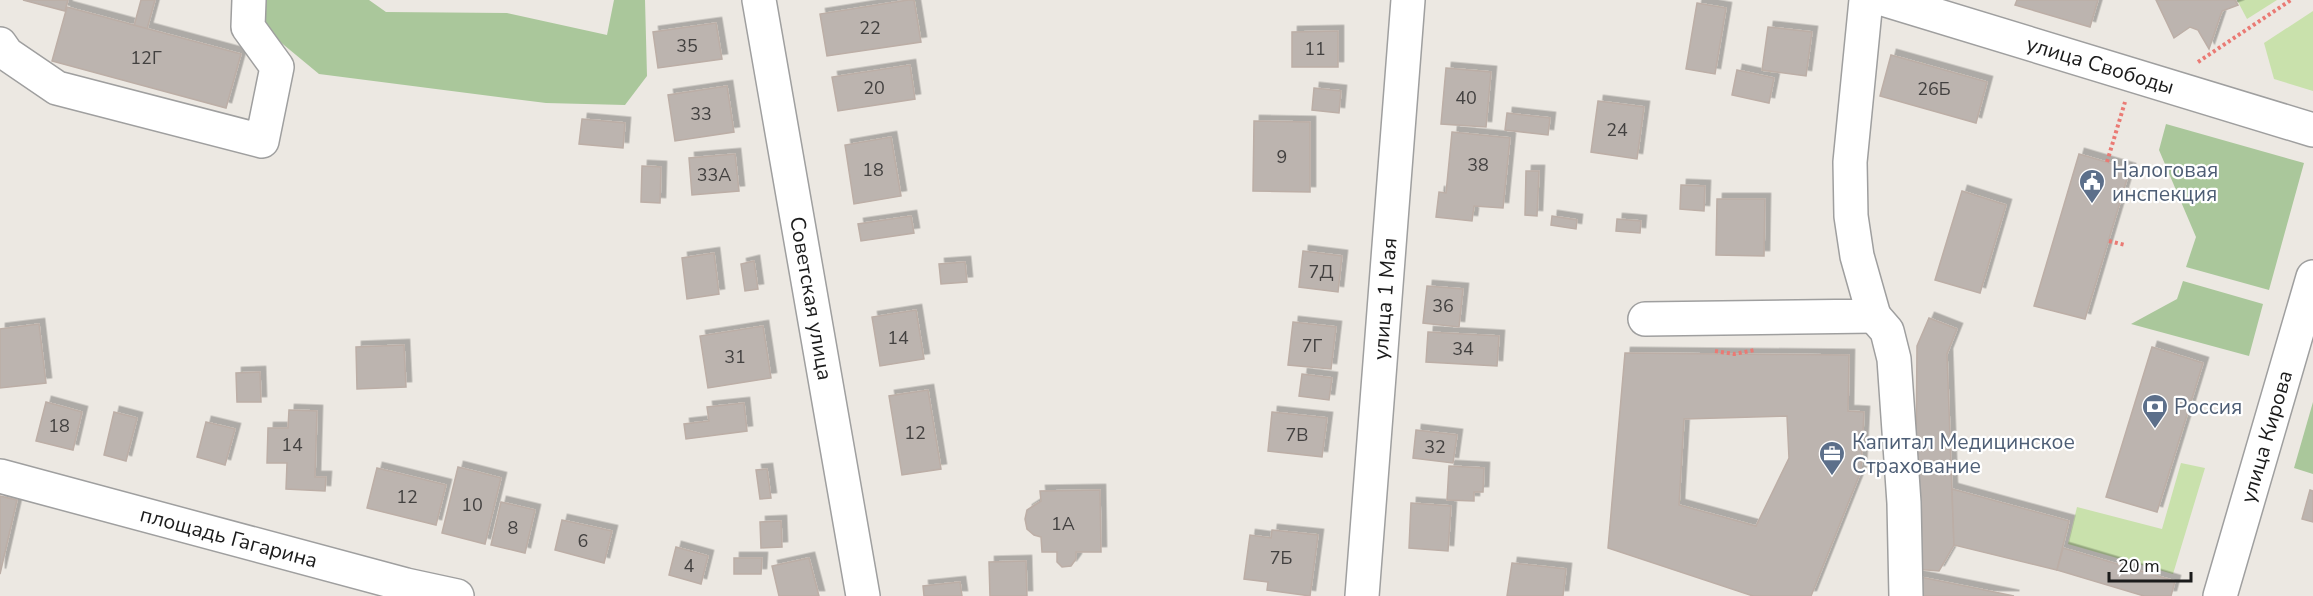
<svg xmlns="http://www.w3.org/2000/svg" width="2313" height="596" font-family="'Nunito Sans',sans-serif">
<defs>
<filter id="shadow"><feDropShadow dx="5.5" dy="-5.5" stdDeviation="0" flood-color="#0004"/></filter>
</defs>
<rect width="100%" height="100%" fill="#ece8e2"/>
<g fill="#c9e1ac">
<polygon points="2237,0 2277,0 2247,19"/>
<polygon points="2313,11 2313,91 2274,79 2264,43"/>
<polygon points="2181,463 2205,468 2173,574 2068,544 2077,507 2162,529"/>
</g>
<g fill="#aac79b">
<polygon points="251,0 369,0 386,12 507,13 607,35 614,0 645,0 647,76 625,105 546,103 319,74 249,16"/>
<polygon points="2166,124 2304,163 2269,290 2186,267 2196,237 2159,150"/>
<polygon points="2183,281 2263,304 2249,356 2131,324 2177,299"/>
<polygon points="2313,402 2313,474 2294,468"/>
</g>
<g fill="#bcb4af" stroke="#bcaea6" stroke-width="1.5" fill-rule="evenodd" filter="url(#shadow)">
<polygon points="23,0 68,0 65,11"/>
<polygon points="141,0 155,0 147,29 134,26"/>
<polygon points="908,0 914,0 921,42 827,56 820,14"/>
<polygon points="2017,0 2098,0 2090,27 2015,5"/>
<polygon points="2156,0 2235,0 2238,5 2222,11 2209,49 2198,30 2190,27 2174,38"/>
<polygon points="1697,3 1726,8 1715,74 1686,69"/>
<polygon points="67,7 241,54 226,108 52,61"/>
<polygon points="716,23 722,59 658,68 653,32"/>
<polygon points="1768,27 1812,32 1806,76 1762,70"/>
<polygon points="1338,31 1338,67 1292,67 1292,32"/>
<polygon points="1891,55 1987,82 1976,123 1880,96"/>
<polygon points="910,65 915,99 838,111 832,77"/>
<polygon points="1446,68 1491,72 1486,127 1441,124"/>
<polygon points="1737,70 1774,78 1769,103 1732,95"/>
<polygon points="727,86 734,132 675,141 668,95"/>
<polygon points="1314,88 1341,91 1339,113 1312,110"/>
<polygon points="1598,101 1644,107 1637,159 1591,152"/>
<polygon points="1507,113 1550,118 1548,135 1505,130"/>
<polygon points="582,119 625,123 623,148 579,144"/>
<polygon points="1254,121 1310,122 1310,192 1253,191"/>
<polygon points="1452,132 1510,138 1503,208 1474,206 1472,221 1436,217 1439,192 1446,193"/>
<polygon points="891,137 901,196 854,204 845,145"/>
<polygon points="735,154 739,191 692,195 689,158"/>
<polygon points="2079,154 2130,169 2085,319 2034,306"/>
<polygon points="642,166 661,167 660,203 641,202"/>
<polygon points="1526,171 1539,171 1537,216 1525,215"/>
<polygon points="1681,185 1705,186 1704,211 1680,209"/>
<polygon points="1962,191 2006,205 1980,293 1935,280"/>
<polygon points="1717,199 1765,199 1764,256 1716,255"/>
<polygon points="911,216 914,233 861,241 858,224"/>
<polygon points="1552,216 1577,220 1576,229 1551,225"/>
<polygon points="1617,219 1641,221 1640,233 1616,231"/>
<polygon points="1303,251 1342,256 1338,292 1299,287"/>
<polygon points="714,253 719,294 687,299 682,258"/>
<polygon points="754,261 758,289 745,291 741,264"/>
<polygon points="965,262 967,282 941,284 939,264"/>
<polygon points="1427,286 1463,289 1459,327 1423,323"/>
<polygon points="916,310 924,359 880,366 872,317"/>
<polygon points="1929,318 1957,329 1947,354 1954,545 1939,571 1915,569 1917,346"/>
<polygon points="1293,322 1336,327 1331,369 1288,365"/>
<polygon points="39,324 46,383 0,388 0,329"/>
<polygon points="763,326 771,378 708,388 700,336"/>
<polygon points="1428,332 1499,336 1497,366 1426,362"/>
<polygon points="404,345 406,387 357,389 356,347"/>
<polygon points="2152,347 2203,363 2157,512 2106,497"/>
<path d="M 1625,353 L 1849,355 L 1848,411 L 1864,412 L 1861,471 L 1811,596 L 1753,596 L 1608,548 ZM 1787,416 L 1789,458 L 1756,526 L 1679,505 L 1684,419 Z"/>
<polygon points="260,372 261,402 237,402 236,373"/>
<polygon points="1302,374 1332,378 1329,400 1299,396"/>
<polygon points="928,390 941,469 902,475 889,396"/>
<polygon points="46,402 82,412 73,450 36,441"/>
<polygon points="744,403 747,431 686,439 684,424 709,421 707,407"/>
<polygon points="289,410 317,411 315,477 326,477 325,491 286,489 287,463 267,463 268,428 288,428"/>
<polygon points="114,412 137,418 126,461 104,455"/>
<polygon points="1272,412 1327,418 1322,457 1268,451"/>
<polygon points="206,422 235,429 225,465 197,457"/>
<polygon points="1416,430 1457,435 1453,463 1413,458"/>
<polygon points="1449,466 1484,468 1483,492 1474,492 1474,501 1447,500"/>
<polygon points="458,467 501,478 485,544 442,533"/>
<polygon points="377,468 446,485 436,525 367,508"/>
<polygon points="767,469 771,498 760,499 756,470"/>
<polygon points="1952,489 2069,521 2057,570 1954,545"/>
<polygon points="1100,490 1101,552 1076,552 1076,559 1071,566 1062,567 1057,562 1057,552 1042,552 1041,537 1034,535 1027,529 1025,519 1027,510 1041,501 1040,491"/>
<polygon points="2310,490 2313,491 2313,522 2302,519"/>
<polygon points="0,496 17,500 0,574"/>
<polygon points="501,502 535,510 525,553 491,545"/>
<polygon points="1411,503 1451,506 1448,551 1409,548"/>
<polygon points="562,520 612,531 604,563 555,550"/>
<polygon points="781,521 782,547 761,548 760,522"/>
<polygon points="1272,530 1318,535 1310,596 1267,590 1268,582 1244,579 1250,535 1271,538"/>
<polygon points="676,547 708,556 701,584 669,575"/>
<polygon points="2063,548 2175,581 2171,596 2144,596 2057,570"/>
<polygon points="734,558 762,558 761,574 734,574"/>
<polygon points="809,558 819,596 779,596 772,566"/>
<polygon points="1026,561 1027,596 990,596 989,562"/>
<polygon points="1512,563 1566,569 1563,596 1507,596"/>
<polygon points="1915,576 2014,596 1911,596"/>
<polygon points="960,582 962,596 924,596 923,586"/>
</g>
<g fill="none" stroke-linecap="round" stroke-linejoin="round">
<defs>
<g id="minor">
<path id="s1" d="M 759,0 L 863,596"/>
<path id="s2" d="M 1886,0 L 2313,130"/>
<polyline points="0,44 7,54 57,88 262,141 277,67 248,27 249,0"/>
<polyline points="1874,316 1887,331 1894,359 1904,503 1906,596"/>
<polyline points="1645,319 1874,316 1857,256 1851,216 1850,162 1866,0"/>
<path id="s3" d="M 0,476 L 406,585 L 457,596"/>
<path id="s4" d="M 1362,596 L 1408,0"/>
<path id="s5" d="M 2220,596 L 2313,277"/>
</g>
</defs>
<use href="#minor" stroke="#9f9f9f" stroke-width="36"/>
<g stroke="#ea7a74" stroke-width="4" stroke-dasharray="3 3" stroke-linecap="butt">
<polyline points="2198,62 2291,0"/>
<polyline points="2107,162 2125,102"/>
<polyline points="2109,241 2125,245"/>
<polyline points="1715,351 1734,354 1755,350"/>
</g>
<use href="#minor" stroke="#fff" stroke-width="33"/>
</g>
<defs>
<symbol id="civic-pin" viewBox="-11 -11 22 30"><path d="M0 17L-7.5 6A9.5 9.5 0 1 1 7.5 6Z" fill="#5c6f8a" stroke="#fff"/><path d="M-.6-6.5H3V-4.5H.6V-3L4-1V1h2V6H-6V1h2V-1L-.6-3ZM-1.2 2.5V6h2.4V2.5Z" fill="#fff"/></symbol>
<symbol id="bank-pin" viewBox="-11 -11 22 30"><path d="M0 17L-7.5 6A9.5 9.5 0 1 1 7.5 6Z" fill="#5c6f8a" stroke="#fff"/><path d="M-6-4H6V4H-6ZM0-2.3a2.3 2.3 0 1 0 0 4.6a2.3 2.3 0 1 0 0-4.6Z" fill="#fff"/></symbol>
<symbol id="office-pin" viewBox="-11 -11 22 30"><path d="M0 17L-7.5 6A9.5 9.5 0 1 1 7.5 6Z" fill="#5c6f8a" stroke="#fff"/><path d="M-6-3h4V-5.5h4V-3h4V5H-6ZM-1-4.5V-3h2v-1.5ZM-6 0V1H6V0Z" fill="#fff"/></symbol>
</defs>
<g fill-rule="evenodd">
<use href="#civic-pin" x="2077" y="167" width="30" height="40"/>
<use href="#bank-pin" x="2140" y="392" width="30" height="40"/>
<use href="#office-pin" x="1817" y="439" width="30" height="40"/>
</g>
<g text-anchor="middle" stroke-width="4.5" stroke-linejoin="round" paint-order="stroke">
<g font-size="18" fill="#434140">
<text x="870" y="34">22</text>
<text x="687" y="52">35</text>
<text x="1315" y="55">11</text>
<text x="146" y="64">12Г</text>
<text x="874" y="94">20</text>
<text x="1934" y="95">26Б</text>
<text x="1466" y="104">40</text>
<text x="701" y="120">33</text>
<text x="1617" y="136">24</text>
<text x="1282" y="163">9</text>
<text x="1478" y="171">38</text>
<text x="873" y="176">18</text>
<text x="714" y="181">33А</text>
<text x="1321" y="278">7Д</text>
<text x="1443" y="312">36</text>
<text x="898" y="344">14</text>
<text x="1312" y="352">7Г</text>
<text x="1463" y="355">34</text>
<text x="735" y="363">31</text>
<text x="59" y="432">18</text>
<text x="915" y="439">12</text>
<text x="1297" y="441">7В</text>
<text x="292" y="451">14</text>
<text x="1435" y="453">32</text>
<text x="407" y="503">12</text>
<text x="472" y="511">10</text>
<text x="1063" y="530">1А</text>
<text x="513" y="534">8</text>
<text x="583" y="547">6</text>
<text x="1281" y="564">7Б</text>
<text x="689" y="572">4</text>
</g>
<g font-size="21" fill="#1b1b1b" stroke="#fff">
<text dy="7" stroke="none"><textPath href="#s2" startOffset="224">улица Свободы</textPath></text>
<text dy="7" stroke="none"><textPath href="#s1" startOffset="303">Советская улица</textPath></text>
<text dy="7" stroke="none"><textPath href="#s4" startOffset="298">улица 1 Мая</textPath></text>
<text dy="7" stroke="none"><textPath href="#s5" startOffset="166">улица Кирова</textPath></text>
<text dy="7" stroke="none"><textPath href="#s3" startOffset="237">площадь Гагарина</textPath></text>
</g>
<g font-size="21" fill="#4e5e75" stroke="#fff" text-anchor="start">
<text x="2112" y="177">Налоговая<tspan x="2112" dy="24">инспекция</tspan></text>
<text x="2174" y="414">Россия</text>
<text x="1852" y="449">Капитал Медицинское<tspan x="1852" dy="24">Страхование</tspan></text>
</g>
</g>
<path d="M2109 572v9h82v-9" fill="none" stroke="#1b1b1b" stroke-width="3"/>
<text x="2118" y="572" font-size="18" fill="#1b1b1b" stroke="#ffffff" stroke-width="4.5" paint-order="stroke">20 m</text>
</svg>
